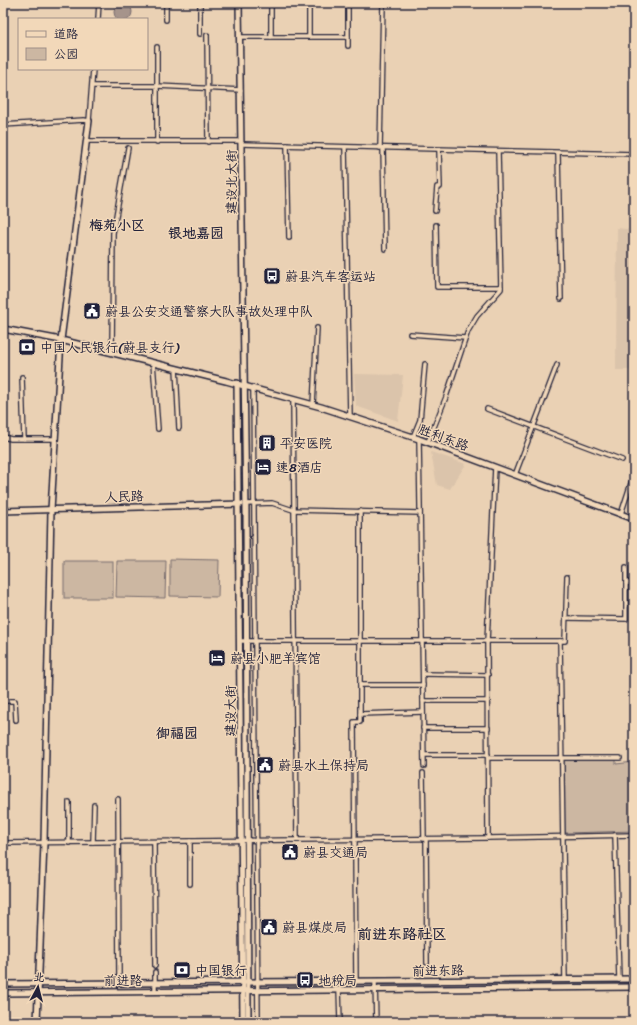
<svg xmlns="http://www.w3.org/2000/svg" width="637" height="1025" font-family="Sriracha,'LXGW WenKai TC',sans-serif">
<rect width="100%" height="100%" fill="#ead1b4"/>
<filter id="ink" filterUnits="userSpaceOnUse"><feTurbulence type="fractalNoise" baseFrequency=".025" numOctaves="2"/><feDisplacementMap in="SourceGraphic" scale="8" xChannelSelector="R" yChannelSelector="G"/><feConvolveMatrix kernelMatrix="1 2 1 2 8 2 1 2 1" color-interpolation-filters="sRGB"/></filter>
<g filter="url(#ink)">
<g fill="#dbc4ab">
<polygon points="617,228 634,230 634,370 616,370"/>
<polygon points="354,374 403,375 398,421 356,406"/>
<polygon points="431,452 466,464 450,489 437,485"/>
</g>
<g fill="#ccb7a2" stroke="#776c6e">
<polygon points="170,559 219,560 218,597 170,596"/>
<rect x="64" y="561" width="49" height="37"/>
<polygon points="117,561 166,561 165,598 116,597"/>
<polygon points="616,759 616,764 634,762 634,831 565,833 564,760"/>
</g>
<circle fill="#a6948b" stroke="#71666b" cx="123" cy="12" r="9"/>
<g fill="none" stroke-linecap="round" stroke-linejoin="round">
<defs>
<g id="street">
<polyline points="271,3 271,37"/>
<polyline points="98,19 99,3"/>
<polyline points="166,20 166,3"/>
<polyline points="200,34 200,3"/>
<polyline points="207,35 208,142"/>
<polyline points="240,37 348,37"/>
<polyline points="309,37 309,3"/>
<polyline points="348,46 348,3"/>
<polyline points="157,47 157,142"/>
<polyline points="92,86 157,86 241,90"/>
<polyline points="3,125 84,120 89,121 93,69"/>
<polyline points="86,141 241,141"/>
<polyline points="241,144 634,154"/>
<polyline points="287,145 289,238"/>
<polyline points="345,147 350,417"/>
<polyline points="380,148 383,3"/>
<polyline points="383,148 385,249"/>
<polyline points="558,153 561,299"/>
<polyline points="435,211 437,187 440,187 439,150"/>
<polyline points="436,225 437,287 501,287"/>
<polyline points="410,334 465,338"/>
<polyline points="112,353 113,233 128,148"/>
<polyline points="153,363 158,429"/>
<polyline points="176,368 179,428"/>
<polyline points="22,377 24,439"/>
<polyline points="253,388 258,1022"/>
<polyline points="293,399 297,840"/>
<polyline points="313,405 317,328"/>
<polyline points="487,409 622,460"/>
<polyline points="3,437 11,439 55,439"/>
<polyline points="413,437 420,420 425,364"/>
<polyline points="419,439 424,766"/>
<polyline points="428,442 446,397 468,331 477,316 501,289 498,151"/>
<polyline points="515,475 557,365"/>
<polyline points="246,504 272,503 293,510 420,513"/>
<polyline points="621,514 634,474"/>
<polyline points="626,583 634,583"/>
<polyline points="566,618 626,619 626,567"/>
<polyline points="241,641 565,641 567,577"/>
<polyline points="560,641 565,980"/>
<polyline points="423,674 488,675"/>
<polyline points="360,685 423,685"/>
<polyline points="3,701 15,701 16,720"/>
<polyline points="423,701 488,701"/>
<polyline points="360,714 423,712"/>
<polyline points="423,728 488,728"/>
<polyline points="424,755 488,755"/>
<polyline points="488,758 620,758"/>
<polyline points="423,773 424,839"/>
<polyline points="118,799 119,983"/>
<polyline points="69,802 69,843"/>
<polyline points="615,835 619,980"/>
<polyline points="488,838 487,642 495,467"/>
<polyline points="426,839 427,963"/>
<polyline points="93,842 94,805"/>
<polyline points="154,842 155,966"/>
<polyline points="3,843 488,838 634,835"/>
<polyline points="190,884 190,841"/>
<polyline points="155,972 155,991"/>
<polyline points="356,982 354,722 360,722 360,511"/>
<polyline points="375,982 376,1022"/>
<polyline points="339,989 340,1022"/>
</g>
<g id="secondary">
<polyline points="239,3 246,511 248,1022"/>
<polyline points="3,329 61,340 226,381 321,407 419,439 634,519"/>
<polyline points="237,383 243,1022"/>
<polyline points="3,511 241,504"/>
<polyline points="3,984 634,979"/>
<polyline points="3,993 634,987"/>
<polyline points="37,1022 44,843 51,510 61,340 89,121"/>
</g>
</defs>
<use href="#street" stroke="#22223b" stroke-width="6"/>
<use href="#secondary" stroke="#22223b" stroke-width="8"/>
<use href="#street" stroke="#f2d8b9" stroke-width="3.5"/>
<use href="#secondary" stroke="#f2d8b9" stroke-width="5"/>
</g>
</g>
<defs>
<symbol id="bus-square" viewBox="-11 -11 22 22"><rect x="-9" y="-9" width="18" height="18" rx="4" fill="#22223b" stroke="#f2d8b9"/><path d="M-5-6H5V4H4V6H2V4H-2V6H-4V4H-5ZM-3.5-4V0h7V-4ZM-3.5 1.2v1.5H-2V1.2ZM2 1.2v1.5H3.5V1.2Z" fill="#fff"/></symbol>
<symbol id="civic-square" viewBox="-11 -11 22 22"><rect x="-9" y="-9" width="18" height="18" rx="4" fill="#22223b" stroke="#f2d8b9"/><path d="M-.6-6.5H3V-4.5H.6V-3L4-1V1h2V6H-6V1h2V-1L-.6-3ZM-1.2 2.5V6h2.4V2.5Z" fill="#fff"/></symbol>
<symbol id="bank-square" viewBox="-11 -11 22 22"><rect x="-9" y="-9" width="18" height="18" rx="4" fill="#22223b" stroke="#f2d8b9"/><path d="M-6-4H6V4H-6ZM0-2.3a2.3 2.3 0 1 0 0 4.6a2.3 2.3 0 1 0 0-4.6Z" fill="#fff"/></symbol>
<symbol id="building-square" viewBox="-11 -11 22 22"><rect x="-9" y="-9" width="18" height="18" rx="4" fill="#22223b" stroke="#f2d8b9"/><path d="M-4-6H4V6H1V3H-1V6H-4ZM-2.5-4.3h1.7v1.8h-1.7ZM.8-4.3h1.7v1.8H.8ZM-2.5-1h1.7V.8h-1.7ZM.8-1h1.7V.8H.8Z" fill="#fff"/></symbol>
<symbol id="hotel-square" viewBox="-11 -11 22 22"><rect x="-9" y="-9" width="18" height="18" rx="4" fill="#22223b" stroke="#f2d8b9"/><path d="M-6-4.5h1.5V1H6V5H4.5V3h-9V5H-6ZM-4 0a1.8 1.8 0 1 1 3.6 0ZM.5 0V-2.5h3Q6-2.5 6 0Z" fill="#fff"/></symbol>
</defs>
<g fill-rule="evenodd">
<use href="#bus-square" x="262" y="266" width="20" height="20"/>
<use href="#civic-square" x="82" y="301" width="20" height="20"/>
<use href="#bank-square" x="17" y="337" width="20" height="20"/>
<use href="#building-square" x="257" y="433" width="20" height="20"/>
<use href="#hotel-square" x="253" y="457" width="20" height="20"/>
<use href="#hotel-square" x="207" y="648" width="20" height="20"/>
<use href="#civic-square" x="255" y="755" width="20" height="20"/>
<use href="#civic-square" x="280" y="842" width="20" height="20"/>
<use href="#civic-square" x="259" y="917" width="20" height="20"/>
<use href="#bank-square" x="172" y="960" width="20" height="20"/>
<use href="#bus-square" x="295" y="970" width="20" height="20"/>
</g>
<g text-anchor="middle" stroke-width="3" stroke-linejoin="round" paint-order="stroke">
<g font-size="13" fill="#22223b" stroke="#f2d8b9">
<text transform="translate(231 182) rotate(-90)" y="5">建设北大街</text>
<text transform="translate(444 437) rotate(20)" y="5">胜利东路</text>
<text transform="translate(124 496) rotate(-2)" y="5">人民路</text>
<text transform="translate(230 711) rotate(-90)" y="5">建设大街</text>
<text transform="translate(438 970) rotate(-1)" y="5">前进东路</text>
<text x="123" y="985">前进路</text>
</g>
<g font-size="13" fill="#22223b" stroke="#f2d8b9" text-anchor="start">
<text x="285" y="281">蔚县汽车客运站</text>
<text x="105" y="316">蔚县公安交通警察大队事故处理中队</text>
<text x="40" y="352">中国人民银行(蔚县支行)</text>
<text x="280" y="448">平安医院</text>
<text x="276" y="472">速8酒店</text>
<text x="230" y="663">蔚县小肥羊宾馆</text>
<text x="278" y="770">蔚县水土保持局</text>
<text x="303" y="857">蔚县交通局</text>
<text x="282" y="932">蔚县煤炭局</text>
<text x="195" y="975">中国银行</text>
<text x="318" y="985">地税局</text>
</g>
<g font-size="14" font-weight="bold" fill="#22223b" stroke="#f2d8b9">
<text x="117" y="230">梅苑小区</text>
<text x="196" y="238">银地嘉园</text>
<text x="177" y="738">御福园</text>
</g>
<g font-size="15" font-weight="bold" fill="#22223b" stroke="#f2d8b9">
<text x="402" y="939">前进东路社区</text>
</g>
</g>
<rect width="637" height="1025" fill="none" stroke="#f2d8b9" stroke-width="16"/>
<rect x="8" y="8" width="621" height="1009" fill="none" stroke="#22223b" stroke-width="1.5" filter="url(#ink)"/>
<rect x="18" y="18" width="130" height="52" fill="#f2d8b9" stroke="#9f8f87"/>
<rect x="26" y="31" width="20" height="6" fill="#f2d8b9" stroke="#9f8f87"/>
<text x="54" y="38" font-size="12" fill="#22223b">道路</text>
<rect x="26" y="48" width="20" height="12" fill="#ccb7a2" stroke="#9f8f87"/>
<text x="54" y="58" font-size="12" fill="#22223b">公园</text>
<g transform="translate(38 987) rotate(7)" stroke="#f2d8b9" stroke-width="3" paint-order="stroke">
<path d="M0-3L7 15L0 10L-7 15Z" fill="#22223b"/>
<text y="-6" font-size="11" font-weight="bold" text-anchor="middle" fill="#22223b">北</text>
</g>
</svg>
